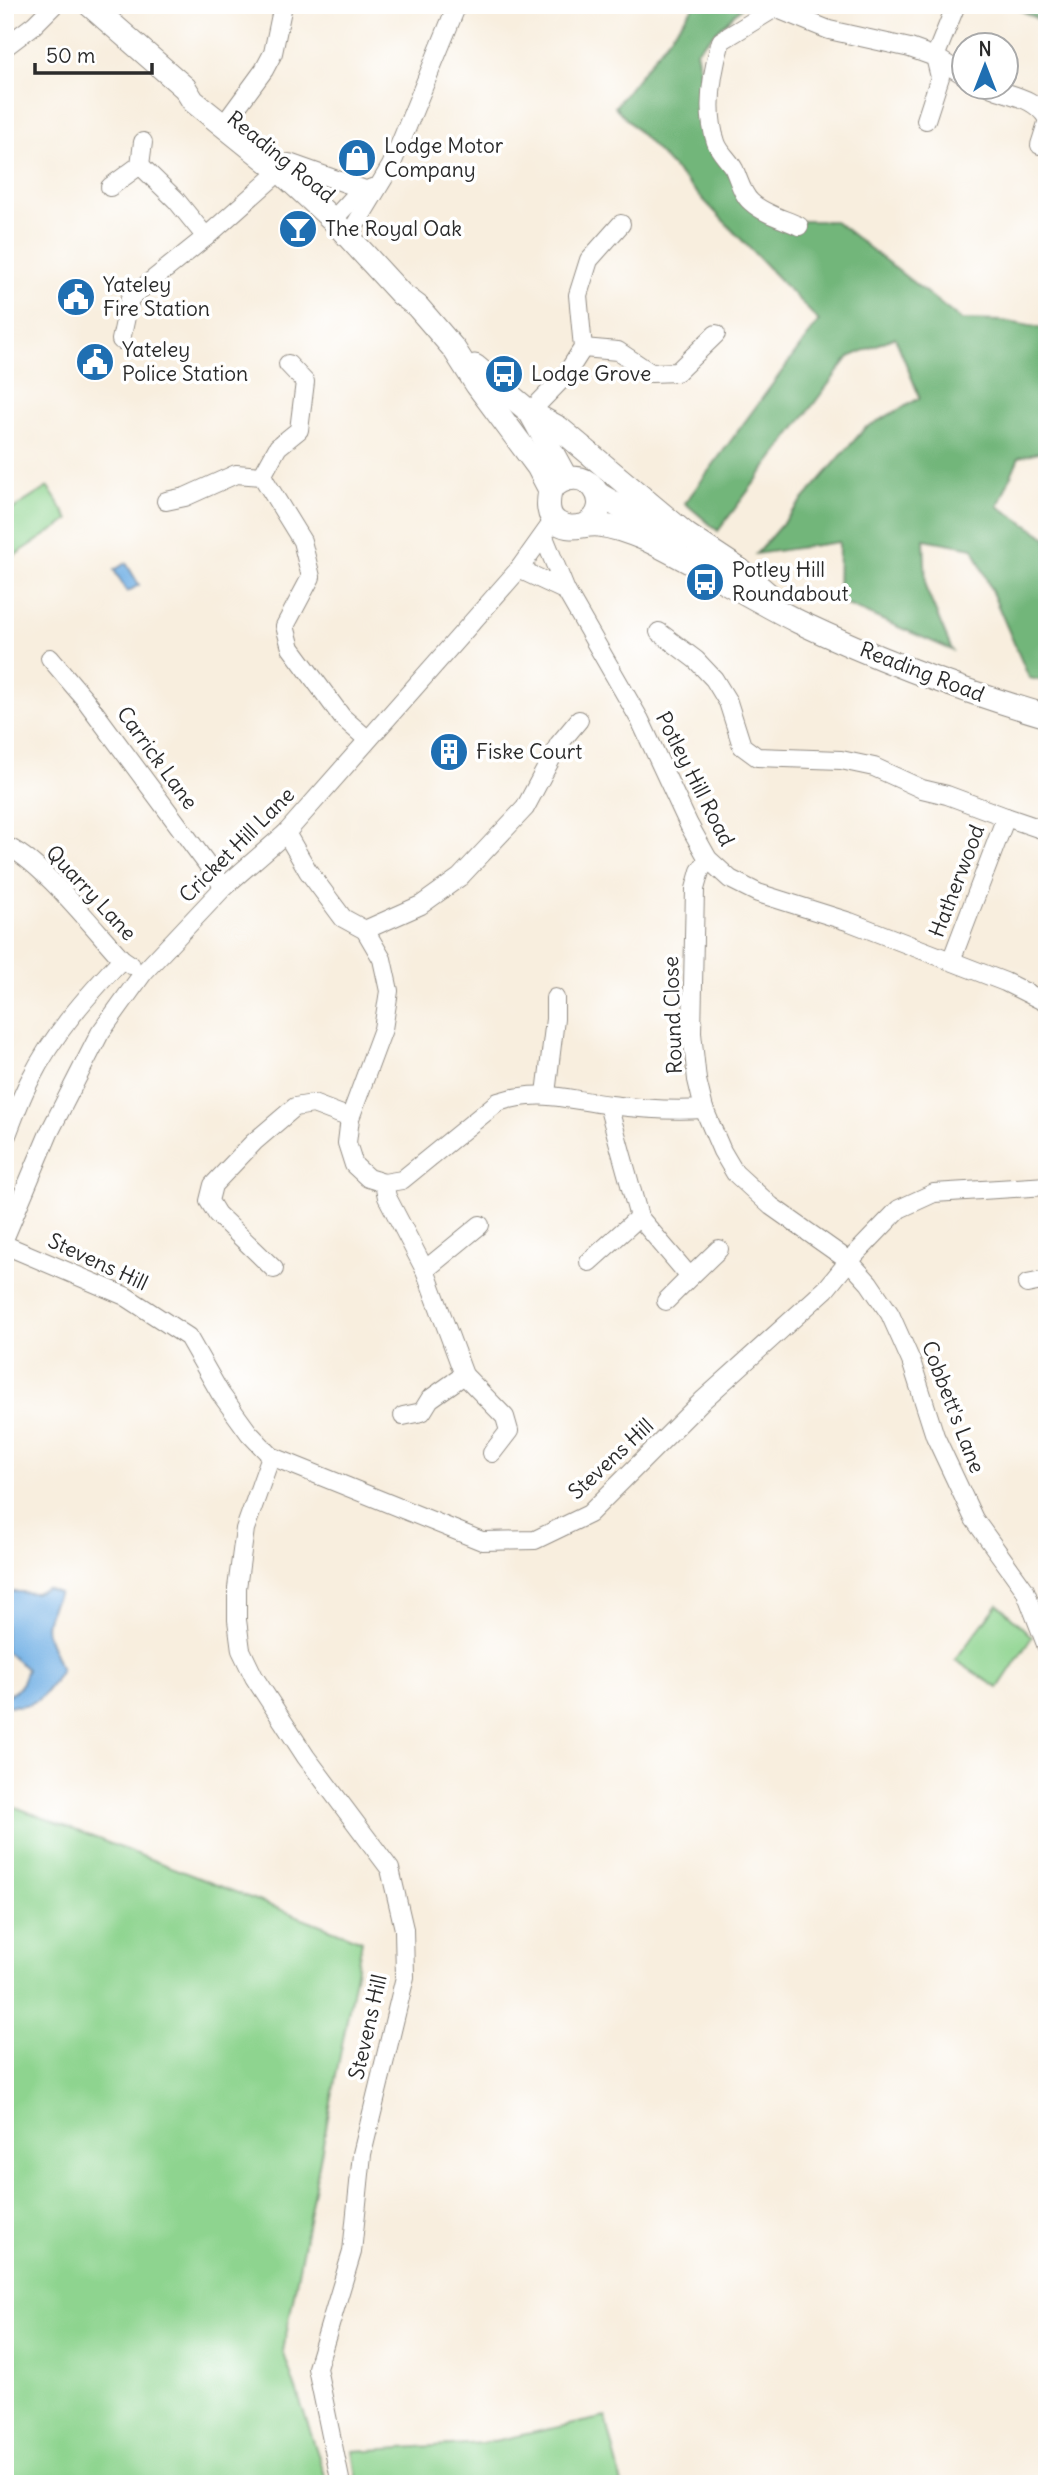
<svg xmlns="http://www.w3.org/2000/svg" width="1052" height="2489" font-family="Delius,sans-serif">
<rect width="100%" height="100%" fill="#fff"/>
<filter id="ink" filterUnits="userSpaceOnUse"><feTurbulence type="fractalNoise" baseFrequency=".0143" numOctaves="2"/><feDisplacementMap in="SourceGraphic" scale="14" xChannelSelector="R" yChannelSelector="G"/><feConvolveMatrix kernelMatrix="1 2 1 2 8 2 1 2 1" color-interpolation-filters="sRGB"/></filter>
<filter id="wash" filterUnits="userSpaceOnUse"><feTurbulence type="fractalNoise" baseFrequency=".00686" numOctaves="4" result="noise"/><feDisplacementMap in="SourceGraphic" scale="28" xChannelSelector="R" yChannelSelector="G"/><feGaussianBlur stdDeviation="1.57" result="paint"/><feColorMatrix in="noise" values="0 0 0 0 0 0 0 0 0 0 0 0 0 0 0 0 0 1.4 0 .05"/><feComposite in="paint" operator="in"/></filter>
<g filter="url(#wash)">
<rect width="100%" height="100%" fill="#f8eede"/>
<g fill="#8ed48f" stroke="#5c805d" stroke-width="2">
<polygon points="48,487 69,520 6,561 5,514"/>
<polygon points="998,1604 1032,1637 998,1688 955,1660"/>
<polygon points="5,1803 362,1941 283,2351 328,2484 5,2484"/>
<polygon points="606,2417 622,2484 358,2484 353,2451 484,2443"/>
</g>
<g fill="#72b67a" stroke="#4e7052" stroke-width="2">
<polygon points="695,5 744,5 696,51 707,102 712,148 778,221 835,221 961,320 1003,321 1047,329 1047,450 1019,457 998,506 1047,538 1047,682 1029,678 973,548 924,539 926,589 952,650 838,601 839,542 756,554 865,428 920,398 895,337 849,357 718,531 685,503 819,321 615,107"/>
<polygon points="1011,5 1047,5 1047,24"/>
</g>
<g fill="#73b1e5" stroke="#4f6e88" stroke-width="2">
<polygon points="126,563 139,585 127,592 114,570"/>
<path d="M 46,1588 L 59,1593 C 37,1633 47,1631 61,1670 C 47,1693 37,1710 7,1705 L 5,1698 L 20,1687 L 27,1669 L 5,1651 L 5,1591 L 35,1593 Z"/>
</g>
</g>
<g filter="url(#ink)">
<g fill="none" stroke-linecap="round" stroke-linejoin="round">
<defs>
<g id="minor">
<polyline points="5,47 34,25 54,5"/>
<path d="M 992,88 C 1012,96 1035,98 1047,118"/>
<polyline points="926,120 940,77 935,57 956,5"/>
<polyline points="223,126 264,70 273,53 283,5"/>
<polyline points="1040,145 1047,123"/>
<polyline points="140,165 143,142"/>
<polyline points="110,187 140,165 176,200 206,237"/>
<polyline points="333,220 356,195 372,188"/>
<path d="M 799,226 C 784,219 764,214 751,202 C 742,194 739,180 734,169 C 729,160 719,152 716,142 C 705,110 712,72 721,41 L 775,8 L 829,30 L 910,48 L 935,57 L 964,75"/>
<polyline points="348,237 391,166 457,5"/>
<polyline points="121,340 130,298 206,237 289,163 365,190"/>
<polyline points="583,348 618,351 651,373 677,372 716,334"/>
<polyline points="530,412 565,376 583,348 578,295 589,260 621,224"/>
<polyline points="262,476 278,447 299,430 305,382 288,364"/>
<polyline points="166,501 185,497 236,474 262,476 302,541 311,577 285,626 291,648 342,717 367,739"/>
<polyline points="544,537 566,591 640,720 689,825 708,859 730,879 758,893 850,922 1005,982 1047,1003"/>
<polyline points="519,569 566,591"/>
<polyline points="659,632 696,660 714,679 728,702 742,746 757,757 841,760 874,767 922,789 947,795 1006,817 951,961"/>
<polyline points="50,658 84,698 224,887"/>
<polyline points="1006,817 1047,831"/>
<polyline points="286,833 308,871 343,918 365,930 382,959 389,991 383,1029 350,1118 347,1143 354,1165 368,1178 384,1183 387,1197 425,1270 464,1375 505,1417 509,1431 492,1453"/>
<path d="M 5,846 C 38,857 96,931 122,959 L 131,965"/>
<polyline points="708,859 700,871 695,889 692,1033 697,1080 704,1109 722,1151 735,1173 771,1206 849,1261 869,1283 890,1314 911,1361 935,1436 974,1519 1025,1590 1047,1647"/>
<polyline points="365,930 421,905 460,877 525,808 559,744 579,720"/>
<polyline points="546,1094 555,1019 555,998"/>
<polyline points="608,1105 639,1217 690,1277 719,1249"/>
<path d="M 5,1140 C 13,1120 20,1099 30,1080 C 53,1034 87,996 122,959"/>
<path d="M 384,1183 L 402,1180 L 498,1102 C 543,1088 567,1100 611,1105 C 642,1109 672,1111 704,1109"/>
<polyline points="5,1237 49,1133 100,1033 144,972 224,887 286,833 519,569 554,520"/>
<polyline points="5,1245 125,1296 188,1337 220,1393 249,1433 271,1456 482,1541 535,1540 589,1514 702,1401 826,1289 849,1261 899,1209 934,1193 1047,1186"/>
<polyline points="589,1262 639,1217"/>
<polyline points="274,1269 217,1214 209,1201 213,1185 254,1142 295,1107 313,1104 350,1118"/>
<polyline points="425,1270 480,1225"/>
<polyline points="1027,1284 1047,1280"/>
<polyline points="666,1301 690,1277"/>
<polyline points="403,1416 422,1412 430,1399 464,1375"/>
<polyline points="271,1456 245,1529 237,1588 237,1620 241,1650 254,1677 306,1757 390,1869 404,1929 405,1977 362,2154 352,2252 317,2368 341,2484"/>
</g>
<g id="major">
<polyline points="90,5 185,88 193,101 280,171 333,220 401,294 417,306 454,349 477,385 538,467 550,490"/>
<polyline points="475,366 530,412 559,428 687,535 740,570 770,596"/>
<polyline points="530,412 566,478"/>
<polyline points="598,494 677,540"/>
<path d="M 585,525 C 620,507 585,455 550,490 C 548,502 546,516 558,523 C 573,532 584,523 599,525 C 615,527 631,533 645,539 C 697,564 747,596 799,622 C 879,660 962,691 1047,716"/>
</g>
</defs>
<use href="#minor" stroke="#928c84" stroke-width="20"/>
<use href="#major" stroke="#928c84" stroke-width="25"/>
<use href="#minor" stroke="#fff" stroke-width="18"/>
<use href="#major" stroke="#fff" stroke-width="23"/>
</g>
</g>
<defs>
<symbol id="shop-disc" viewBox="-11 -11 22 22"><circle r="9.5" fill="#1f6fb2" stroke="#fff"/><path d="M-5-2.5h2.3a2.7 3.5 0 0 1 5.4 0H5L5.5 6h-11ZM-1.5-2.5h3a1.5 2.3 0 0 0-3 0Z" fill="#fff"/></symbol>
<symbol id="bar-disc" viewBox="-11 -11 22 22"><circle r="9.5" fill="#1f6fb2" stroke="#fff"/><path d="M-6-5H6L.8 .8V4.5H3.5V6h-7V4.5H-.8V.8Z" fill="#fff"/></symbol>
<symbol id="civic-disc" viewBox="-11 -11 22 22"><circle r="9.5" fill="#1f6fb2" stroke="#fff"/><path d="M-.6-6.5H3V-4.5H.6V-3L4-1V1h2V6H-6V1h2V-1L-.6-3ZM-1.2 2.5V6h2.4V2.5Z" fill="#fff"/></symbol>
<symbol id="bus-disc" viewBox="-11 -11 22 22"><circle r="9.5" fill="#1f6fb2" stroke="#fff"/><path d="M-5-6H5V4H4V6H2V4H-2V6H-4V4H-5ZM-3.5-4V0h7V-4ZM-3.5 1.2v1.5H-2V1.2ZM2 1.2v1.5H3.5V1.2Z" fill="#fff"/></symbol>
<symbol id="building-disc" viewBox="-11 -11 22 22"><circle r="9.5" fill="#1f6fb2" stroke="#fff"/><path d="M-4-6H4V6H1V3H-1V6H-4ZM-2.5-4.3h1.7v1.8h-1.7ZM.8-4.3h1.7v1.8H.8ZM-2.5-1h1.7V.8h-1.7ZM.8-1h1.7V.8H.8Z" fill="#fff"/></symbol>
</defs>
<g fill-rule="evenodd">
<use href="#shop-disc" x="335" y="136" width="44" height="44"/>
<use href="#bar-disc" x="276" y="207" width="44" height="44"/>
<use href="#civic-disc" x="54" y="275" width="44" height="44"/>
<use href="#civic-disc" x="73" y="340" width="44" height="44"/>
<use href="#bus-disc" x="482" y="352" width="44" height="44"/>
<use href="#bus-disc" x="683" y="560" width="44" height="44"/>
<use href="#building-disc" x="427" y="730" width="44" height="44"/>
</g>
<g text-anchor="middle" stroke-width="7" stroke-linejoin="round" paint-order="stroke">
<g font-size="21" fill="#2b2b2b" stroke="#fff" text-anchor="start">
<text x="384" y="153">Lodge Motor<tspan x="384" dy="24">Company</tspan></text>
<text x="325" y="236">The Royal Oak</text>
<text x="103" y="292">Yateley<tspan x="103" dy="24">Fire Station</tspan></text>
<text x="122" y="357">Yateley<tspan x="122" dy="24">Police Station</tspan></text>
<text x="531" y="381">Lodge Grove</text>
<text x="732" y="577">Potley Hill<tspan x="732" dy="24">Roundabout</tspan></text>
<text x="476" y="759">Fiske Court</text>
</g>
<g font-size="21" fill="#2b2b2b" stroke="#fff">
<text transform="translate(281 157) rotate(39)" y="7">Reading Road</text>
<text transform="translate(922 672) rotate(21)" y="7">Reading Road</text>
<text transform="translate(157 758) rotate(54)" y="7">Carrick Lane</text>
<text transform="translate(695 779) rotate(63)" y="7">Potley Hill Road</text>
<text transform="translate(237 845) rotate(-45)" y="7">Cricket Hill Lane</text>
<text transform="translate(957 881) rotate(-69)" y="7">Hatherwood</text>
<text transform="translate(91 893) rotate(47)" y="7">Quarry Lane</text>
<text transform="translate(673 1015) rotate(-92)" y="7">Round Close</text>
<text transform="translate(98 1262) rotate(25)" y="7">Stevens Hill</text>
<text transform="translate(953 1407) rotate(69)" y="7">Cobbett's Lane</text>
<text transform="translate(611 1459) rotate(-43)" y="7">Stevens Hill</text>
<text transform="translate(368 2027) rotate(-77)" y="7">Stevens Hill</text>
</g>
</g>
<rect width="1052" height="2489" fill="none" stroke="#fff" stroke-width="28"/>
<g transform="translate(985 66)"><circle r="33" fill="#ffffff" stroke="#aaaaaa" stroke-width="2"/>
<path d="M0-5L12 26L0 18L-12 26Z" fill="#1f6fb2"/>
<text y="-10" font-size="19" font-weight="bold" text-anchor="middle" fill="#2b2b2b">N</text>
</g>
<path d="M35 63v10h117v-10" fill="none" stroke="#2b2b2b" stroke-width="3.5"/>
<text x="46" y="63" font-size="21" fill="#2b2b2b" stroke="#ffffff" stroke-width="5" paint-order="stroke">50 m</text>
</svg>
